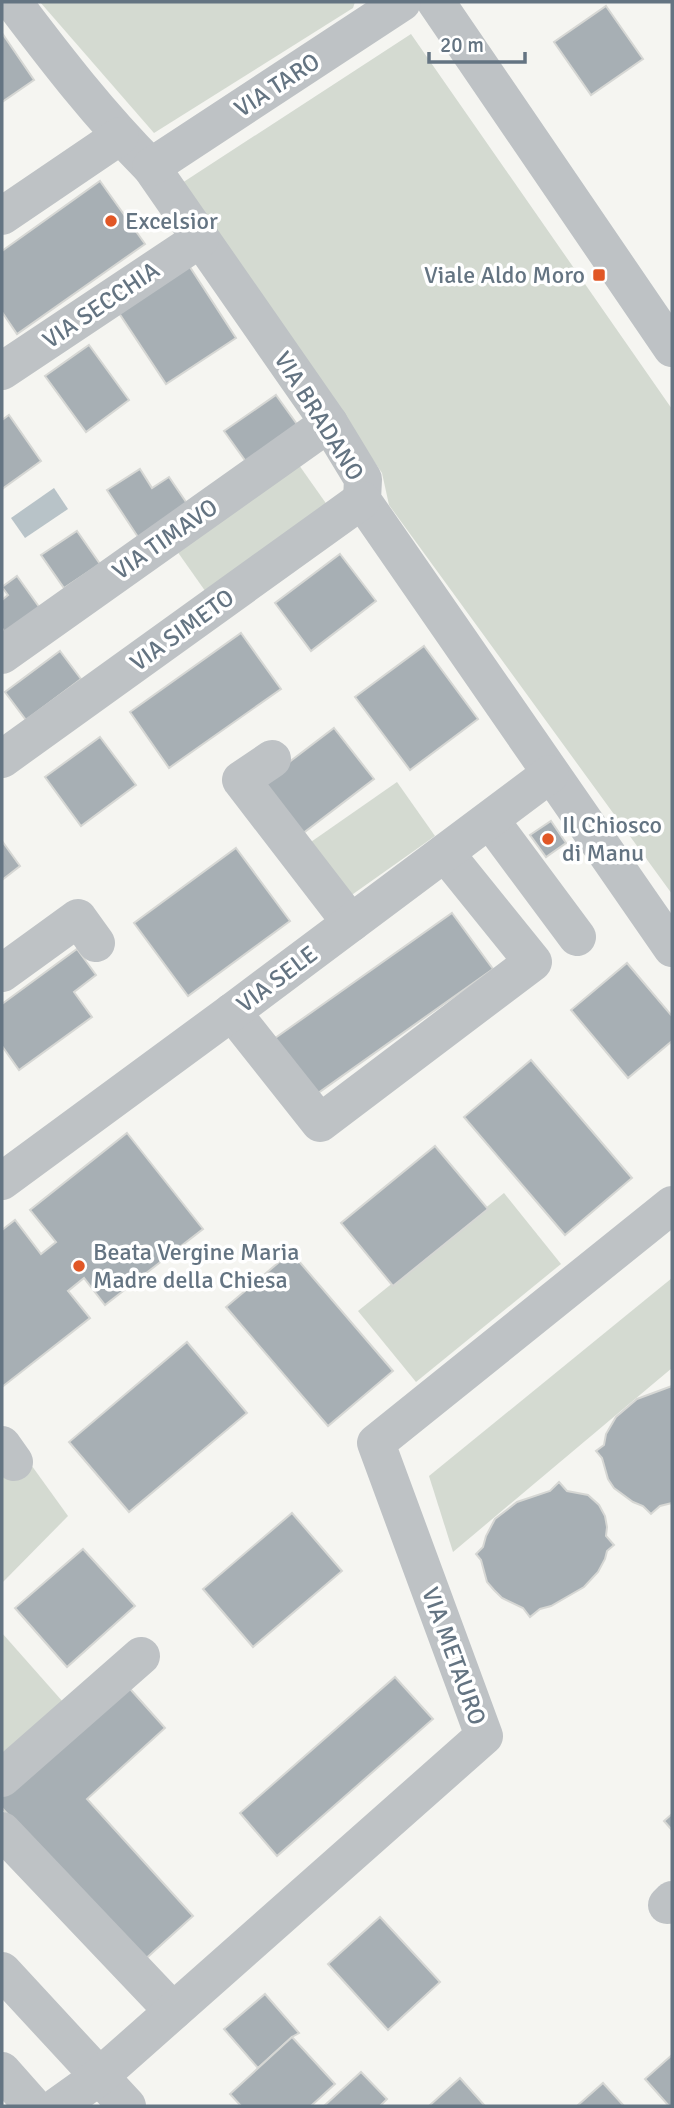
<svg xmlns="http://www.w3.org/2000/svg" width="674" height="2108" font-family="Signika,sans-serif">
<rect width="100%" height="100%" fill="#f5f5f1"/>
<g fill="#d4dad1">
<polygon points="40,2 355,2 353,8 154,133"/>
<polygon points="411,34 672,409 672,894 389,505 382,473 182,183"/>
<polygon points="294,458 330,509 208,595 172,544"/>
<polygon points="397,782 435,836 346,899 308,844"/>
<polygon points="504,1193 561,1264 416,1382 358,1311"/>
<polygon points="672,1278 672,1368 453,1552 429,1476"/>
<polygon points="24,1455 68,1516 2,1583 2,1472"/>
<polygon points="2,1633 63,1702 2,1756"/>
</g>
<polygon fill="#b8c3c8" points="54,488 68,509 25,538 11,518"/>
<g fill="#a7afb4" stroke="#d6d7d4" stroke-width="2">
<polygon points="606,6 643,59 591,95 554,42"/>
<polygon points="2,33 34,80 2,102"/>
<polygon points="100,181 145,244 17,334 2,312 2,251"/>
<polygon points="186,261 236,338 166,384 115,307"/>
<polygon points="89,345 129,400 86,432 45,376"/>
<polygon points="276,395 304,434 252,470 224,431"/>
<polygon points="9,415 41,461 2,489 2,420"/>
<polygon points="140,469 152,488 169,477 188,505 138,537 107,490"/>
<polygon points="77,531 100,564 64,588 41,555"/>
<polygon points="340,554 376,601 311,651 275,603"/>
<polygon points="17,576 42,611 7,636 2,628 2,600 8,595 2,587"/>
<polygon points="241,633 281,689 169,768 130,712"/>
<polygon points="424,646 478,719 410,770 355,697"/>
<polygon points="60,651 81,679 26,720 5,692"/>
<polygon points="334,728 374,779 298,837 259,785"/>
<polygon points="100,737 136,785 81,826 45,777"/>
<polygon points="551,821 566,843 546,857 530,835"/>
<polygon points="2,841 20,866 2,880"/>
<polygon points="236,848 290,921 188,996 134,923"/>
<polygon points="452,913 493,969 311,1098 271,1041"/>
<polygon points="77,949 96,975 74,992 92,1017 19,1070 2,1046 2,1004"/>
<polygon points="627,963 672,1016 672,1041 628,1078 571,1010"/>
<polygon points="531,1060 632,1178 565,1235 464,1117"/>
<polygon points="127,1133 203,1229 105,1305 84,1278 68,1291 90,1318 2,1387 2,1230 15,1220 41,1254 56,1242 30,1210"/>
<polygon points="435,1146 488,1209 393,1286 341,1223"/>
<polygon points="291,1252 393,1371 328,1426 226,1307"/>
<polygon points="187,1342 247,1413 129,1512 69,1442"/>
<polygon points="672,1386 672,1503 660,1506 651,1514 643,1506 633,1502 614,1488 608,1479 602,1458 596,1451 604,1445 606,1434 616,1417 637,1399"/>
<polygon points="559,1482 567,1491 588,1495 599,1505 605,1516 607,1527 606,1536 614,1545 607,1551 605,1559 598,1572 584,1587 551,1606 540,1609 530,1617 523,1608 502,1598 494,1590 487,1582 481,1560 476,1554 483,1547 486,1536 495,1519 517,1502 550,1491"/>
<polygon points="292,1513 342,1571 253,1647 203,1589"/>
<polygon points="83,1549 135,1606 67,1667 15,1608"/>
<polygon points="395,1677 433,1719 277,1856 240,1813"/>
<polygon points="123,1681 165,1728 87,1799 193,1916 142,1962 2,1808 2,1789"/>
<polygon points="672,1814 672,1830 664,1821"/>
<polygon points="380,1917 440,1982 388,2030 328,1964"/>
<polygon points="265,1994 299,2033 292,2037 258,2068 224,2029"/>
<polygon points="292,2037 335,2084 311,2106 241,2106 230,2094"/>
<polygon points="672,2055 672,2106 669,2106 645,2079"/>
<polygon points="361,2072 387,2099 380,2106 324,2106"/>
<polygon points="460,2078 485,2106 429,2106"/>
<polygon points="603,2083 624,2106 577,2106"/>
</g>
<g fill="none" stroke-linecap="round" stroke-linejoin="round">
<g stroke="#bec2c5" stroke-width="38">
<path d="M 13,2 C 56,59 100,116 151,167 L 329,423 L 363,479 L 362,500 L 672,948"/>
<polyline points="436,2 672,348"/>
<polyline points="151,167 402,2"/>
<polyline points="2,216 120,136"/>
<polyline points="2,371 200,239"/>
<polyline points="2,655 329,423"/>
<polyline points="2,759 362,500"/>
<polyline points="272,759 241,780 351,923"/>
<polyline points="490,820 577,937"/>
<polyline points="2,973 78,918 96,943"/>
<polyline points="232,1012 320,1123 533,962 445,853"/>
<polyline points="2,1181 232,1012 550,774"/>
<polyline points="2,1445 14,1462"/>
<polyline points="2,1778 141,1656"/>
<polyline points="2,1831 173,2011"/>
<polyline points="667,1905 672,1900"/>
<polyline points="2,1971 127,2106"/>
<polyline points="2,2071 33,2106"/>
<polyline points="58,2106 100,2076 484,1736 376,1443 672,1205"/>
</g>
</g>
<g fill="#e15726" stroke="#fff" stroke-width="2.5">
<circle cx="111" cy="221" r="7"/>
<rect x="592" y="268" width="14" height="14" rx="3.5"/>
<circle cx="548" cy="839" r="7"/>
<circle cx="79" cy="1266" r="7"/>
</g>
<g text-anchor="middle" stroke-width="7" stroke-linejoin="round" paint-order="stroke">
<g font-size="24" fill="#647482" stroke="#fff">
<text transform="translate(277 85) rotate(-33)" y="8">VIA TARO</text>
<text transform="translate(101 305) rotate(-34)" y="8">VIA SECCHIA</text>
<text transform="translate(319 416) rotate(58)" y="8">VIA BRADANO</text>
<text transform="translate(165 539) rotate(-35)" y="8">VIA TIMAVO</text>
<text transform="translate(182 630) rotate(-36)" y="8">VIA SIMETO</text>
<text transform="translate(277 979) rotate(-37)" y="8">VIA SELE</text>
<text transform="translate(454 1656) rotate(70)" y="8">VIA METAURO</text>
</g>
<g font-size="24" fill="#647482" stroke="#fff" text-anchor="start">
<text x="125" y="229">Excelsior</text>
<text x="585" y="283" text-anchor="end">Viale Aldo Moro</text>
<text x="562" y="833">Il Chiosco<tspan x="562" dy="28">di Manu</tspan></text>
<text x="93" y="1260">Beata Vergine Maria<tspan x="93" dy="28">Madre della Chiesa</tspan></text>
</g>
</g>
<rect width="674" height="2108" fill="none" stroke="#647482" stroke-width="7"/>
<path d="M429 52v10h96v-10" fill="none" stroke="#647482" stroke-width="3.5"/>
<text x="440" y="52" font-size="21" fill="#647482" stroke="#ffffff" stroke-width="5" paint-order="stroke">20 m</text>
</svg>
